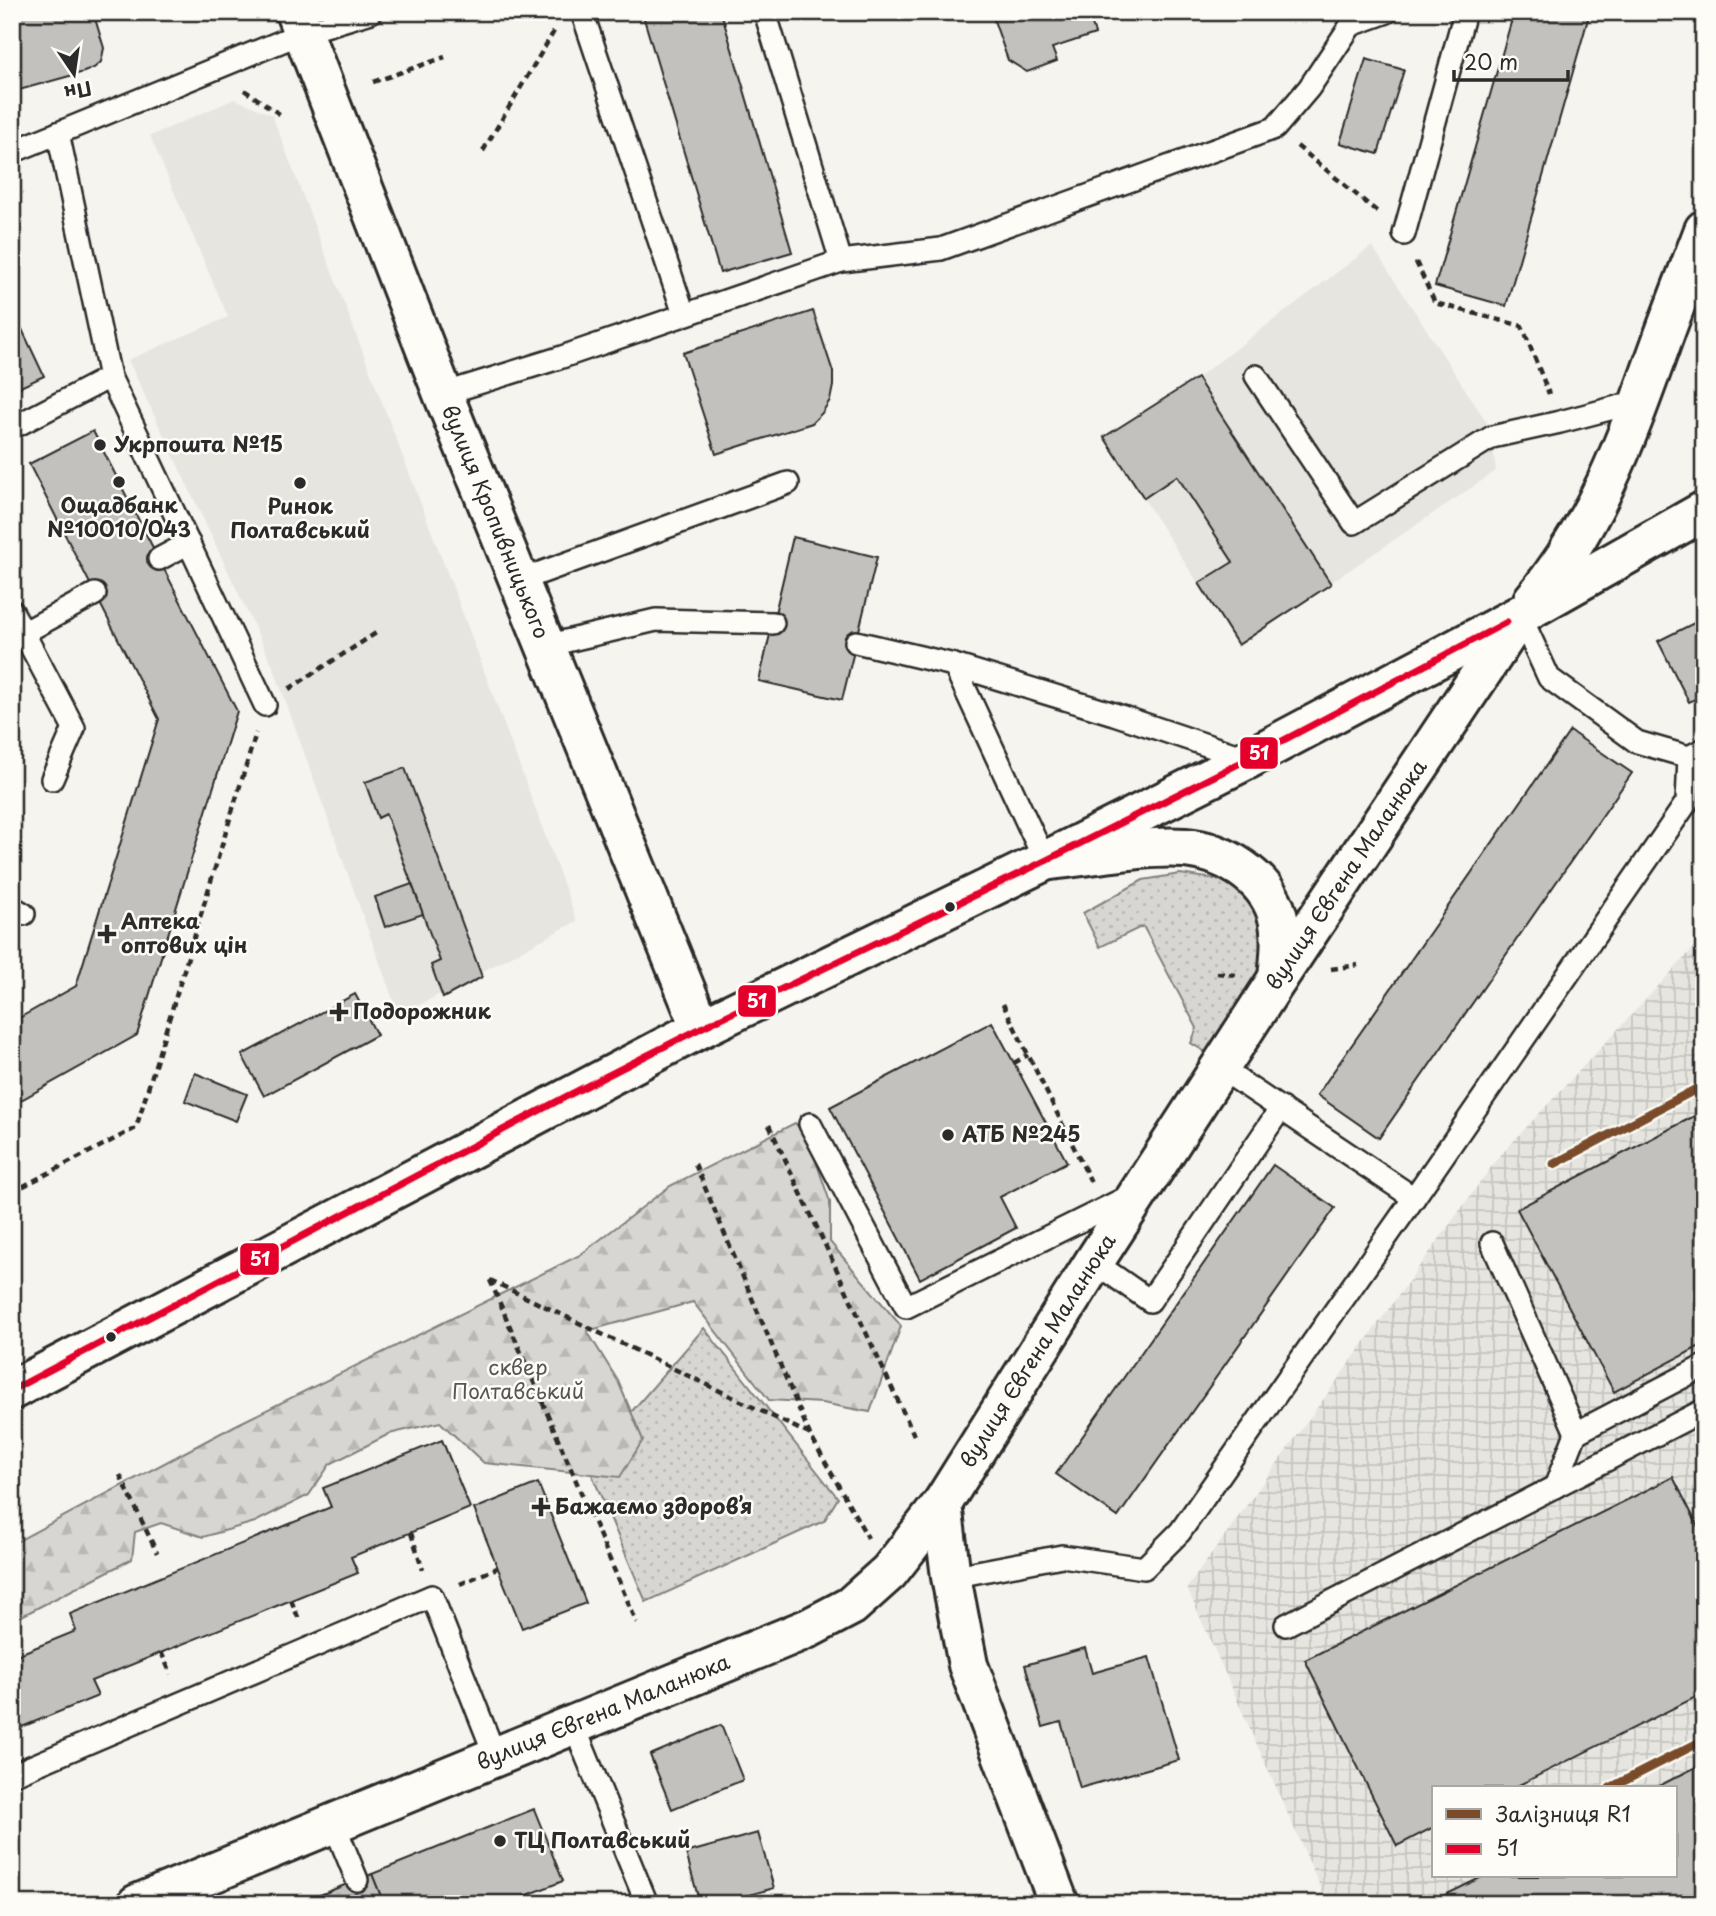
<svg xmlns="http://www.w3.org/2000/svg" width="1716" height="1916" font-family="'Playpen Sans',sans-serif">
<defs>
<pattern id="industrial-grid" width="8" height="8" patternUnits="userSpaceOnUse" patternTransform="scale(1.75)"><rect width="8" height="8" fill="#e6e5e0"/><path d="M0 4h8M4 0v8" fill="none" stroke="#c5c5c0"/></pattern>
<pattern id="green-dots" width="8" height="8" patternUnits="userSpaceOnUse" patternTransform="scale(1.75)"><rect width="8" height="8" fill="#d7d6d2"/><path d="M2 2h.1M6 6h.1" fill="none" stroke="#b9b8b4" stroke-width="1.8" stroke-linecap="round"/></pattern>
<pattern id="forest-firs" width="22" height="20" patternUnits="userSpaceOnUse" patternTransform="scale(1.75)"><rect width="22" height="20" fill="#d7d6d2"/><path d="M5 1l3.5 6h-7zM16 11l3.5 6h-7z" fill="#b9b8b4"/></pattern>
</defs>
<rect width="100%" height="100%" fill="#f5f4ef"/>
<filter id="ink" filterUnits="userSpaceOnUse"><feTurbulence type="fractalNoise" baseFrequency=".0143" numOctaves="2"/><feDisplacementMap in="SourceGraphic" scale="14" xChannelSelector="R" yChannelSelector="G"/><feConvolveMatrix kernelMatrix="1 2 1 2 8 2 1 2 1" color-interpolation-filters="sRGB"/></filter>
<g filter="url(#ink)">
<g fill="#e6e5e0">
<polygon points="235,99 272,115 460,606 577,921 399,1016 273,666 128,360 228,317 150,136"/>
<polygon points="1372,246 1491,429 1496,471 1238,645 1104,437 1197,378"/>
</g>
<path fill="url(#industrial-grid)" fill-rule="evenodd" d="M 1704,937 L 1704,1904 L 1328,1904 L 1187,1588 L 1497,1159 ZM 1434,1788 L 1676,1788 L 1676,1876 L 1434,1876 Z"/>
<g fill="url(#green-dots)" stroke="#81807e" stroke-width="2">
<polygon points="1180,874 1221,880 1246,892 1261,913 1263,970 1212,1056 1191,1043 1197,1028 1143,926 1100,947 1083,913 1143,880"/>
<polygon points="704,1328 838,1498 824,1521 646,1602 587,1463"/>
</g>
<polygon fill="url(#forest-firs)" stroke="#81807e" stroke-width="2" points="795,1123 808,1138 830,1202 830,1242 901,1326 870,1412 822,1403 769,1400 693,1302 587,1331 618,1381 643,1440 620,1477 484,1463 440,1422 389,1434 330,1464 309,1495 255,1522 203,1537 161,1523 135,1532 132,1559 12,1621 12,1544 236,1425 580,1255 670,1186"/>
<g fill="#c2c1be" stroke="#2b2b2b" stroke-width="2">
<polygon points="12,12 93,12 104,48 101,62 94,68 84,72 12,92"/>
<polygon points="642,12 721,12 792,252 720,273"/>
<polygon points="991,12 1079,12 1081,18 1089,15 1095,34 1052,48 1057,61 1027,72 1008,60"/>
<polygon points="1514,12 1590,12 1506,306 1435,286"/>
<polygon points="1366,59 1404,70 1378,154 1340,143"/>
<polygon points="12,308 44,376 12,391"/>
<polygon points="813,311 833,372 833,386 830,400 822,413 812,423 716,454 683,353"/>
<polygon points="1197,378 1331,584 1238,645 1199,583 1233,562 1177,476 1144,498 1104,437"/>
<polygon points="93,431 237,711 137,1035 12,1105 12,1022 76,986 159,719 29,464"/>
<polygon points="793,537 877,557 842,700 759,681"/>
<polygon points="1704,618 1704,695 1689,702 1658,641"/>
<polygon points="1570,731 1632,773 1379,1138 1317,1095"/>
<polygon points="405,768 482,977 443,998 431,965 440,961 386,814 378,818 365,782"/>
<polygon points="412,884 423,914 385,927 375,897"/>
<polygon points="355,994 377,1035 264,1096 242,1055"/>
<polygon points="992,1022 1067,1162 1000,1197 1016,1228 920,1279 830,1107"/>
<polygon points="195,1073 247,1094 236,1121 185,1101"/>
<polygon points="1704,1111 1704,1344 1614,1392 1517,1209"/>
<polygon points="1273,1165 1335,1208 1118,1517 1056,1474"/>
<polygon points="442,1440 470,1508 351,1557 358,1573 91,1681 98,1696 12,1731 12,1657 76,1631 70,1614 331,1507 323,1488"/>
<polygon points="1673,1477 1704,1538 1704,1693 1513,1788 1434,1788 1434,1827 1397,1846 1305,1660"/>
<polygon points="538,1483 586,1603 522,1628 474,1509"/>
<polygon points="1085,1648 1092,1673 1149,1657 1179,1760 1080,1788 1061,1722 1043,1727 1025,1665"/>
<polygon points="721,1725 743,1780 672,1809 650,1755"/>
<polygon points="1704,1763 1704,1904 1437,1904 1435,1900 1484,1876 1676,1876 1676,1788 1655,1788"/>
<polygon points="534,1809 563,1881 505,1904 384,1904 372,1874"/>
<polygon points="758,1833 774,1888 717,1904 700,1904 686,1853"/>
<polygon points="372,1874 384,1904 298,1904 357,1880"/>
</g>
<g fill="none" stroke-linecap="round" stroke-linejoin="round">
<defs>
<g id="lane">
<polyline points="582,12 684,314"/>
<polyline points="58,133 110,377 265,705"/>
<polyline points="12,152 302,33 371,12"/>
<polyline points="1404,234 1465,12"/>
<polyline points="841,261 941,249 1275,128 1309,88 1351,25 1387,12"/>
<polyline points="1256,376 1354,523 1492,437 1560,422 1640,401"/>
<polyline points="443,394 559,358 841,261 765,12"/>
<polyline points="12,428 110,377"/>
<polyline points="159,559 189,543"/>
<polyline points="518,581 788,483"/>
<polyline points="12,611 74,728 52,779"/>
<polyline points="1520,615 1549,678 1637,742 1689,757 1704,749"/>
<polyline points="14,638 95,594"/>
<polyline points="856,642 954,665 1114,714 1248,759"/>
<polyline points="545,646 656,620 773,623"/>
<polyline points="954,665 1045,861"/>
<polyline points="12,907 24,914"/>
<polyline points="1220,1068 1414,1198"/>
<polyline points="810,1124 906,1307 1132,1195"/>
<polyline points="1492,1243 1576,1433"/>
<polyline points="1094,1262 1150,1301 1281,1108"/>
<polyline points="1555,1487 1576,1433 1704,1366"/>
<polyline points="951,1577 1062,1556 1144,1568 1180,1532 1414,1198 1687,802 1689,757"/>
<polyline points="1286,1625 1704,1410"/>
<polyline points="574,1726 647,1904"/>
<polyline points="12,1775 432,1596 496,1758"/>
<polyline points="334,1824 357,1880"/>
</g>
<g id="street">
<path d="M 1050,860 C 1091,856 1144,845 1185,848 C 1223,851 1265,876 1277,914 C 1283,935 1280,957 1278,978"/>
<polyline points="942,1504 951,1577 968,1665 1059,1904"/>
<path id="s1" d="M 137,1904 L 809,1628 L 851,1606 L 889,1572 L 942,1504 L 1094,1262 L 1278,978 L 1520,615"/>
</g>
<g id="secondary">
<path id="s2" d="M 295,12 L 443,394 L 701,1028"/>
</g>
<g id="primary">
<path d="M 1533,600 C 1596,525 1626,440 1659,349 C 1673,309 1689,270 1704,230"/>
<polyline points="12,1390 701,1028 1045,861 1248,759 1520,615 1704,511"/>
</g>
</defs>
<use href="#lane" stroke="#2b2b2b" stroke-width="26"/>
<use href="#street" stroke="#2b2b2b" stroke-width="44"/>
<use href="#secondary" stroke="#2b2b2b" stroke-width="44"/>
<use href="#primary" stroke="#2b2b2b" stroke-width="44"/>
<g stroke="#2b2b2b" stroke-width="4.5" stroke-dasharray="7 5" stroke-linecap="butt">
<polyline points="373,82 445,57"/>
<polyline points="244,90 281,115"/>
<polyline points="1297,146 1380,214"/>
<polyline points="483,151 556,28"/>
<polyline points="1416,262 1435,303 1522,326 1549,394"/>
<polyline points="289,689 376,633"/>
<polyline points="1331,969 1358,965"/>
<polyline points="1217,973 1236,975"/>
<polyline points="1003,1004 1091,1182"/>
<polyline points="1014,1063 1028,1055"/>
<polyline points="769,1125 914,1435"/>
<polyline points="695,1164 810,1435 868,1538"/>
<polyline points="12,1192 136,1128 256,733"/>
<polyline points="490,1280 637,1623"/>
<polyline points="490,1280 809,1434"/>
<polyline points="120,1475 157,1553"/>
<polyline points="411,1533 423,1570"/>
<polyline points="460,1584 497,1568"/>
<polyline points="291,1600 300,1622"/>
<polyline points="161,1652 171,1674"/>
</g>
<use href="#lane" stroke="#fdfcf7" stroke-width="21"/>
<use href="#street" stroke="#fdfcf7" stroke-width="38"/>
<use href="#secondary" stroke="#fdfcf7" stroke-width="38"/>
<use href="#primary" stroke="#fdfcf7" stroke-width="38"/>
<defs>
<polyline id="bus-1" points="12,1390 567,1096 701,1028 1045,861 1248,759 1507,622"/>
</defs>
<use href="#bus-1" stroke="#fdfcf7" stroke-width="12"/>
<use href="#bus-1" stroke="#e4002b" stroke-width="7"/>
<defs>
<g id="rail-1">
<polyline points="1554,1164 1704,1085"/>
<polyline points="1610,1788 1704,1740"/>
</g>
</defs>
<use href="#rail-1" stroke="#fdfcf7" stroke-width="14"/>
<use href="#rail-1" stroke="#7a4b2a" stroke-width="9"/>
</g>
</g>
<g fill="#2b2b2b" stroke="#fdfcf7" stroke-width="2.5">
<circle cx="100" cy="445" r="7"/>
<circle cx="119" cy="482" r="7"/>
<circle cx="300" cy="483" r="7"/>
<circle cx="950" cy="907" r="6"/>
<path d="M103.5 923.5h7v7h7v7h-7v7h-7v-7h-7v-7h7z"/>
<path d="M335.5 1001.5h7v7h7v7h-7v7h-7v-7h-7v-7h7z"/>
<circle cx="948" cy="1135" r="7"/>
<circle cx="111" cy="1337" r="6"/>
<path d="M537.5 1496.5h7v7h7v7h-7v7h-7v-7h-7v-7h7z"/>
<circle cx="500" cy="1841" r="7"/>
</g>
<g text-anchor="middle" stroke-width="5" stroke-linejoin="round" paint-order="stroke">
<g font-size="21" font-weight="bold" fill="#2b2b2b" stroke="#fdfcf7" text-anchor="start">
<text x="114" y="452">Укрпошта №15</text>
<text x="119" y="513" text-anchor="middle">Ощадбанк<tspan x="119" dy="24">№10010/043</tspan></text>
<text x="300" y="514" text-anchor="middle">Ринок<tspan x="300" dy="24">Полтавський</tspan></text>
<text x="121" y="929">Аптека<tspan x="121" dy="24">оптових цін</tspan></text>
<text x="353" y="1019">Подорожник</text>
<text x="962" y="1142">АТБ №245</text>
<text x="555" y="1514">Бажаємо здоровʼя</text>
<text x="514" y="1848">ТЦ Полтавський</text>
</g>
<g font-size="21" fill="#2b2b2b" stroke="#fdfcf7">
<text dy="7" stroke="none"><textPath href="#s2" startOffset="548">вулиця Кропивницького</textPath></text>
<text dy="7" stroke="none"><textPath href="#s1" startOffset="1659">вулиця Євгена Маланюка</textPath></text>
<text dy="7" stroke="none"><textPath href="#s1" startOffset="1092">вулиця Євгена Маланюка</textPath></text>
<text dy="7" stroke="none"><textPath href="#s1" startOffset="504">вулиця Євгена Маланюка</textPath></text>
</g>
<g font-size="21" fill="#565655" stroke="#fdfcf7">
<text x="518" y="1375">сквер<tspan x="518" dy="24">Полтавський</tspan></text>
</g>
</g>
<g stroke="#fdfcf7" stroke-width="2.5">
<rect x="1239" y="736" width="40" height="34" rx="7" fill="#e4002b"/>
<rect x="737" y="984" width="40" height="34" rx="7" fill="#e4002b"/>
<rect x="239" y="1242" width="41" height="34" rx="7" fill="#e4002b"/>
</g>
<g font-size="19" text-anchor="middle" font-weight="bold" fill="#fff">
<text x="1259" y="760">51</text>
<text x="757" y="1008">51</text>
<text x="260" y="1266">51</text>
</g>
<rect width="1716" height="1916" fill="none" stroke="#fdfcf7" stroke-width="42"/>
<rect x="21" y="21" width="1674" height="1874" fill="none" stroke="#2b2b2b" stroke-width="2.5" filter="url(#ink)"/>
<rect x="1432" y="1786" width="245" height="91" fill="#fdfcf7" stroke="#a9a8a5" stroke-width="2"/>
<rect x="1446" y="1809" width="35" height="10" fill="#7a4b2a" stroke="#a9a8a5" stroke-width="2"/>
<text x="1496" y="1822" font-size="21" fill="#2b2b2b">Залізниця R1</text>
<rect x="1446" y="1844" width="35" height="10" fill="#e4002b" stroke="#a9a8a5" stroke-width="2"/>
<text x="1496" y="1856" font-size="21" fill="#2b2b2b">51</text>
<g transform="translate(74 74) rotate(167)" stroke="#fdfcf7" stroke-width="5" paint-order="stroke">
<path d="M0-5L12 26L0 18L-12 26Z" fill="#2b2b2b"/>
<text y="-10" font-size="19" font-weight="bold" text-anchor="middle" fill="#2b2b2b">Пн</text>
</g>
<path d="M1454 70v10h114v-10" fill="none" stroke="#2b2b2b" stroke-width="3.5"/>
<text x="1464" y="70" font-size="21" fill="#2b2b2b" stroke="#fdfcf7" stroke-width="5" paint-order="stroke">20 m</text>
</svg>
